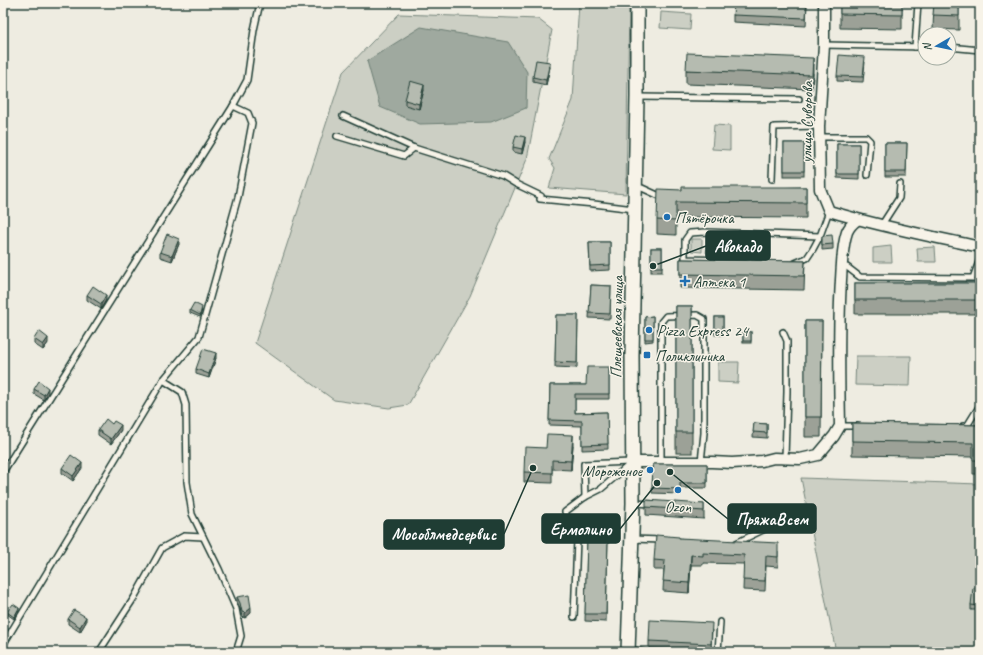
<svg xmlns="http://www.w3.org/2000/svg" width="983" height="655" font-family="Caveat,sans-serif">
<rect width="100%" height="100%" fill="#eeece1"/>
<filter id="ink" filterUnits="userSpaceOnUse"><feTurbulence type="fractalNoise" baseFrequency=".025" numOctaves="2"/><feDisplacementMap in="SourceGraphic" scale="8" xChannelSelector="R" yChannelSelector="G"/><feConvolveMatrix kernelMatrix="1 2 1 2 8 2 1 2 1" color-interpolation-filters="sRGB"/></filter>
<g filter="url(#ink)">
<g fill="#cccfc4" stroke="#76867c">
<polygon points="579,3 629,3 626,194 549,188 555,168 549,159 573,100"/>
<polygon points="661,12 691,14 690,30 660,28"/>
<polygon points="399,14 538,19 552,30 527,159 470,296 408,405 389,408 334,400 255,343 343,72"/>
<polygon points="714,125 730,126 730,150 712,149"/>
<polygon points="707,236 733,237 733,254 706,253"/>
<polygon points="691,239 702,239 702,252 691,251"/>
<polygon points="891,246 892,262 873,262 873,248"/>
<polygon points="935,247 936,262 918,262 917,248"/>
<polygon points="856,356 911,356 910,386 855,385"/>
<polygon points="718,362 739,362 738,383 718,382"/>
<polygon points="801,478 980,484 980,652 836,652"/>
</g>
<polygon fill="#9fa99f" stroke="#6c7e74" points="421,27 508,42 527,72 526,108 491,122 420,124 380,107 367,61"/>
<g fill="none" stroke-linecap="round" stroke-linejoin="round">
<defs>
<g id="service">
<polyline points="824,45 925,47"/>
<polyline points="915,47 918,3"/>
<polyline points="949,47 980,50"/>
<polyline points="638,97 799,99"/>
<polyline points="343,116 414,148 503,176 516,184 541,196"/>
<polyline points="337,136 404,156 414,148"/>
<polyline points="819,137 866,137 870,141 867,175"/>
<polyline points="772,179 774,127 819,126"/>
<polyline points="636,188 642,188 664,198"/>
<polyline points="540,199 594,204 634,209"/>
<polyline points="881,226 899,198 900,184"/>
<polyline points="733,260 685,259 685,240 690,233 705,232 820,236"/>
<polyline points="795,263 807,258 813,249 820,236 829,211"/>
<polyline points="842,267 847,267 860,277 973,278 980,259"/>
<polyline points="783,332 787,341 787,392 785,458"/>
<polyline points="163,380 182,392 186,405 187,482 192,514 219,569 236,609 241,636 236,652"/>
<polyline points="840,426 857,426"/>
<polyline points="963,426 967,426 980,405"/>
<polyline points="661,462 661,322 666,316 697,315 704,319 704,433 701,462"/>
<polyline points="3,472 233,106 247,80 254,30 260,3"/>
<polyline points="585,497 584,464 631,462"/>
<polyline points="634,503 652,504"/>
<polyline points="632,539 662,540"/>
<polyline points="736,543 765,529"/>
<polyline points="574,617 577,539 565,512 585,497 601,489 630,464"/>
<polyline points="3,645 163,380 199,337 238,197 252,123 248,113 233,106"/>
<polyline points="628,649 643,652"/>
<polyline points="99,652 134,598 162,548 184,536 203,537"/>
<polyline points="718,652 720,622"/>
</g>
<g id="minor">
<path d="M 824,3 L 824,45 L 819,126 L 820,189 L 829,211 C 878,226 929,236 980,247"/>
<path d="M 632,462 L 712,462 L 732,463 L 762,461 L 774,458 L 800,459 L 818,455 L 834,436 L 840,426 C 839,377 838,328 841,280 C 842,264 842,246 847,232 C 849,227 853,223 857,220"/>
</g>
<polyline id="tertiary" points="628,652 633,503 632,355 637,97 637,3"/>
</defs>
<use href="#service" stroke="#1f3d34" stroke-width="8"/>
<use href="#minor" stroke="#1f3d34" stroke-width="13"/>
<use href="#tertiary" stroke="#1f3d34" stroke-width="16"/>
<use href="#service" stroke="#f7f3e8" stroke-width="5"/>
<use href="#minor" stroke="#f7f3e8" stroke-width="10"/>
<use href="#tertiary" stroke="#f7f3e8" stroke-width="13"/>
</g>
<g fill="#9ca197" stroke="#1f3d34">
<polygon points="807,3 806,26 733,22 733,15"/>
<polygon points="840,3 902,3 902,29 840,28"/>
<polygon points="934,3 959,3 959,30 933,29"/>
<polygon points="865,62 863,82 837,81 837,76"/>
<polygon points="550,67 546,85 533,82 533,77"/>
<polygon points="686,70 813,73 812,89 686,84"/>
<polygon points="424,90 419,109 405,105 405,100"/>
<polygon points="525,142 522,154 513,152 513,147"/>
<rect x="784" y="143" width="20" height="33"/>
<polygon points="885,143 907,143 906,177 885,177"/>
<polygon points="837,144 859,144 859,179 837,178"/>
<polygon points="806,187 806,218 676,217 676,235 657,234 657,220 682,190"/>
<polygon points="822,236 833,244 833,249 822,250"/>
<polygon points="589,242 610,242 610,270 590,271"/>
<polygon points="179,244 172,261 160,257 160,252"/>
<rect x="651" y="248" width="11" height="24"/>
<polygon points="680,259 805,261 804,290 680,288"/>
<rect x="855" y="283" width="125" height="31"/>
<polygon points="591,285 611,286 610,319 589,318"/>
<polygon points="87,295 106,300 101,309 87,300"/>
<rect x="676" y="306" width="16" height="147"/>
<polygon points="190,310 202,310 200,317 190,313"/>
<polygon points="556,315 578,315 577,368 555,367"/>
<polygon points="653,316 653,341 645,342 645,317"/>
<rect x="715" y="317" width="8" height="18"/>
<polygon points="805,321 822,321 821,437 805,437"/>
<rect x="743" y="332" width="8" height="11"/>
<polygon points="34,339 48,343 43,350 34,344"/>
<polygon points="216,358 209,378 196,374 196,369"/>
<polygon points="609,367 609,399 575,399 575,413 607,412 608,449 582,450 582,426 549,425 550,385 586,385"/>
<polygon points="34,389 48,393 44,400 34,394"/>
<polygon points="754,423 767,424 767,438 753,437"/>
<polygon points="852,423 980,425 980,474 973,474 973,457 852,455"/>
<polygon points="98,430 121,430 111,444 98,435"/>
<polygon points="573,445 571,470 552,469 552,483 524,482 524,472 546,448"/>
<polygon points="653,464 707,464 707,488 680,488 680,494 652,493"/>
<polygon points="62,468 82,468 73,481 62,473"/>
<polygon points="704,504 704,519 646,515 646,507"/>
<polygon points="587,538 608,539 606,622 585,621"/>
<polygon points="679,538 778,552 778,567 766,566 765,591 743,590 744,564 703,563 703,565 691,565 689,593 663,591 664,570 654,570 654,560"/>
<polygon points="980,589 980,610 971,610 971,605"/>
<polygon points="237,597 251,613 245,618 242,617 240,608 237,602"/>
<polygon points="19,611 14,619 7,614 7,612"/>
<polygon points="68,619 86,622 80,632 68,624"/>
<polygon points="712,630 711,651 649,648 649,641"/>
</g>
<g fill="#7f837b" stroke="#1f3d34">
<polygon points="813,58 813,73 812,89 812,75"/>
<polygon points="550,62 550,67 546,85 546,80"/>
<polygon points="424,85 424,90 419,109 419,104"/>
<polygon points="525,137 525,142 522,154 522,149"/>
<polygon points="179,239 179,244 172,261 172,256"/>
<polygon points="106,295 106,300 101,309 101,304"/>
<polygon points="48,338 48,343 43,350 43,345"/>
<polygon points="216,353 216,358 209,378 209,374"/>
<polygon points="48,388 48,393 44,400 44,395"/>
<polygon points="121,425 121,430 111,444 111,439"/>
<polygon points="573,435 573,445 571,470 571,461"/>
<polygon points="82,463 82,468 73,481 73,476"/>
<polygon points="691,555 691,565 689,593 689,583"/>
<polygon points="19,608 19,611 14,619 14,617"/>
<polygon points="251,608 251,613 245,618 245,613"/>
<polygon points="86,617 86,622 80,632 80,627"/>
</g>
<g fill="#b5bbb0" stroke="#1f3d34">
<polygon points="734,3 807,3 806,18 733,15"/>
<polygon points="840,3 902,3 902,15 840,14"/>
<polygon points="934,3 959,3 959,16 933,15"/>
<polygon points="687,53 813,58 812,75 686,70"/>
<polygon points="839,55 865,57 863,77 837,76"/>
<polygon points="536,60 550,62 546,80 533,77"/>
<polygon points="410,81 424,85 419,104 405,100"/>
<polygon points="516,135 525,137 522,149 513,147"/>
<rect x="784" y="143" width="20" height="28"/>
<polygon points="885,143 907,143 906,172 885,172"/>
<rect x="837" y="144" width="22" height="30"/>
<polygon points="682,187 806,187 806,203 676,202 676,221 657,220 658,189 682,190"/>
<polygon points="167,234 179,239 172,256 160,252"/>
<polygon points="832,235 833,244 822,245 822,236"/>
<polygon points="589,242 610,242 610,265 590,266"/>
<rect x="651" y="248" width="11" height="19"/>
<polygon points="680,259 805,261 804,276 680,274"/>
<rect x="855" y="283" width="125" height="17"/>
<polygon points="591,285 611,286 610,314 589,313"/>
<polygon points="93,286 106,295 101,304 87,295"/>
<polygon points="194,303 202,307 200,315 190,310"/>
<rect x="676" y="306" width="16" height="126"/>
<polygon points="556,315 578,315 577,363 555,362"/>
<polygon points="653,316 653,339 645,339 645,317"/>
<rect x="715" y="317" width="8" height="16"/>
<polygon points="805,321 822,321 821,417 805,417"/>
<polygon points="39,331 48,338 43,345 34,339"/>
<rect x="743" y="332" width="8" height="9"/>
<polygon points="203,349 216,353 209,374 196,369"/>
<polygon points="587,367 609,367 609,394 575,394 575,413 607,412 608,444 582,445 582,421 549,420 550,385 586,385"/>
<polygon points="39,381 48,388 44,395 34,389"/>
<polygon points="106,419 112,424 114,421 121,425 111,439 98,430"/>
<polygon points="754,423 767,424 767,433 753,432"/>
<polygon points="852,423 980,425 980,460 973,460 973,443 852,441"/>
<polygon points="547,434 573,435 571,461 552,460 552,473 524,472 525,447 546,448"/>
<polygon points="71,455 82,463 73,476 62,468"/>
<polygon points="653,464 707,464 707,483 680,483 680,489 652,488"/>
<polygon points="646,500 704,504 704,511 646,507"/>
<polygon points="656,535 679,537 679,538 778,543 778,557 766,556 765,581 743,580 744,555 703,553 703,556 691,555 689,583 663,581 665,561 654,560"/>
<polygon points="587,538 608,539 606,614 585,614"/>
<polygon points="973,588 980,589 980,606 971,605"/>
<polygon points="249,595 251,608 245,613 242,612 240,603 237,597"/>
<polygon points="13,604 19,608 14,617 7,612"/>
<polygon points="74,610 86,617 80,627 68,619"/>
<polygon points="650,620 712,623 711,644 649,641"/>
</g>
</g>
<g fill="#1f6fb2" stroke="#f7f3e8" stroke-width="1.5">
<circle cx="667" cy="217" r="4"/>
<path d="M683 275h4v4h4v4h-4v4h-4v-4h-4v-4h4z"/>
<circle cx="649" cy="330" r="4"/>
<rect x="643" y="351" width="8" height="8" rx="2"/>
<circle cx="650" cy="470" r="4"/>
<circle cx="678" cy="490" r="4"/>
</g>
<g text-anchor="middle" stroke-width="3" stroke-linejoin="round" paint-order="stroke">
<g font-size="16" fill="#1f3d34" stroke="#f7f3e8">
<text transform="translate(806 122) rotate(-89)" y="6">улица Суворова</text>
<text transform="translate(616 327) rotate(-89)" y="6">Плещеевская улица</text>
</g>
<g font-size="16" fill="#1f3d34" stroke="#f7f3e8" text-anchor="start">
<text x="675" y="223">Пятёрочка</text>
<text x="693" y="287">Аптека 1</text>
<text x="657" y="336">Pizza Express 24</text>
<text x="655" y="361">Поликлиника</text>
<text x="642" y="476" text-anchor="end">Мороженое</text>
<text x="678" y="512" text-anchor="middle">Ozon</text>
</g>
</g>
<path fill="none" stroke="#1f3d34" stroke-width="1.5" d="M653 266L706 246M670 472L728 519M657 483L620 529M533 468L504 534"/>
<g fill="#1f3d34" stroke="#f7f3e8" stroke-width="1.5">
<circle cx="653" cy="266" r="4"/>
<circle cx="670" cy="472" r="4"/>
<circle cx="657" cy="483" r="4"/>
<circle cx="533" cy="468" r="4"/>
</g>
<g fill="#1f3d34" stroke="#1f3d34" stroke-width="1.5">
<rect x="706" y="231" width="64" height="29" rx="4"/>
<rect x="728" y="504" width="88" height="29" rx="4"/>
<rect x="542" y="514" width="78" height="29" rx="4"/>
<rect x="384" y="520" width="120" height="29" rx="4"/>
</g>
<g font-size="17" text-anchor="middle" font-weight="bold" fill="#fff">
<text x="738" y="252">Авокадо</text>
<text x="772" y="525">ПряжаВсем</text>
<text x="581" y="535">Ермолино</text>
<text x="444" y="540">Мособлмедсервис</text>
</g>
<rect width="983" height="655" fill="none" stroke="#f7f3e8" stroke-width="16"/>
<rect x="8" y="8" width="967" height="639" fill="none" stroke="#1f3d34" stroke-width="1.5" filter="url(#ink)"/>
<g transform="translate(937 46) rotate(261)"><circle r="19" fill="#f7f3e8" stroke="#a1aaa0"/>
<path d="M0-3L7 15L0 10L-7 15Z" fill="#1f6fb2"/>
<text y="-6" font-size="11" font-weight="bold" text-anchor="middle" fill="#1f3d34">N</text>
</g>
</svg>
